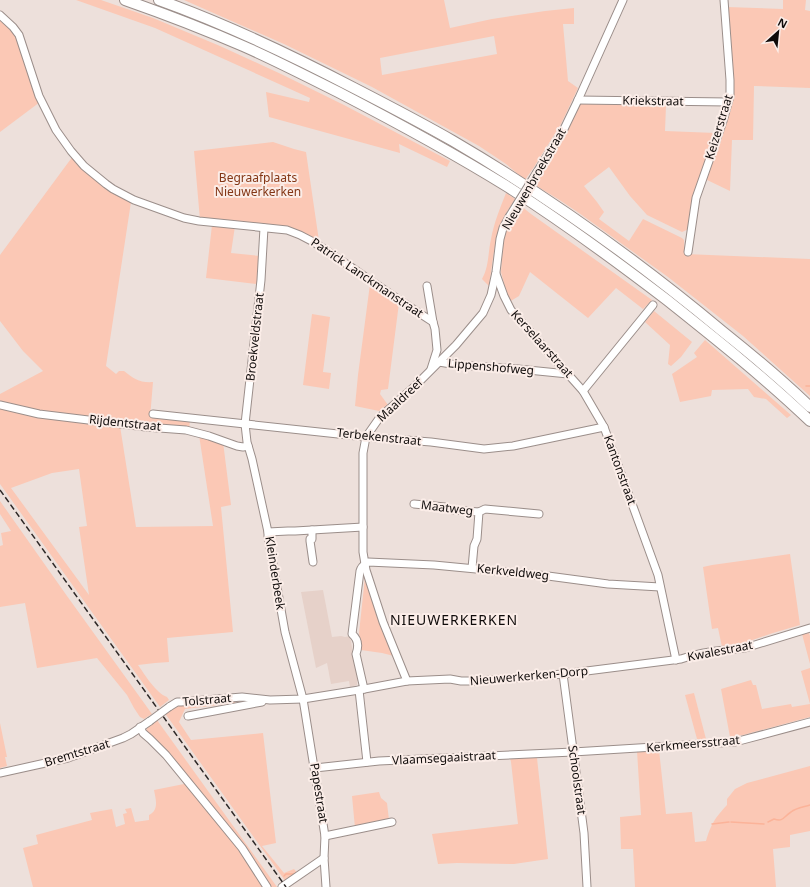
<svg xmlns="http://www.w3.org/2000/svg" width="810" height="887" font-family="'Noto Sans',sans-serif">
<rect width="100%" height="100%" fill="#ede0db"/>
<polygon fill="#e6d1c9" points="323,590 332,637 341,636 345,637 350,636 358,681 357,681 357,685 350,687 349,681 331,684 327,663 316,668 301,592"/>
<g fill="#fbc8b5" fill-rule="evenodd">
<polygon points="76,0 101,0 153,18 220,46 281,74 344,105 450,161 447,167 399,144 400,153 269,117 266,92 309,102 310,98 155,28"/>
<path d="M 184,0 L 444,0 L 450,28 L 492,19 L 545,11 L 574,8 L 574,24 L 563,24 L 568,81 L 578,88 L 561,124 L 534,167 L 525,180 L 506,164 L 479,146 L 372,87 L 284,44 ZM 494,36 L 497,54 L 382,75 L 380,58 Z"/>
<polygon points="783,0 806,0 805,10 810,11 810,88 754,86 753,140 732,140 730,191 705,179 733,98 727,7 783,9"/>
<polygon points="0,17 14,30 40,102 0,132"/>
<polygon points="582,103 590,104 666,106 665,131 716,133 699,178 692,202 689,229 682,232 647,215 630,196 609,167 584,186 597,202 604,212 599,219 629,241 643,219 682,238 684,240 685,254 810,259 810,396 743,336 668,277 579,213 558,199 535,185 539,178 538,177 579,105"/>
<polygon points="273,142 294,149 306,152 319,241 306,235 200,220 194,151"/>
<path d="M 73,156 L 131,202 L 106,366 L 116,374 L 119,371 L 124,371 C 134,379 140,383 153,382 L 150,418 L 190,421 L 189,429 L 120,426 L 136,527 L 213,526 L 199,435 L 223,442 L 231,505 L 221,507 L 233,632 L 167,638 L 169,662 L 155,663 L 138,665 C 145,675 156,693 167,697 L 169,700 L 160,707 L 0,484 L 0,394 L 43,371 L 23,351 L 0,321 L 0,255 ZM 79,469 L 87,526 L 79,527 L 89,595 L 11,488 L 52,473 Z"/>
<path d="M 506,193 L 515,199 C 510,207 504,215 501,224 C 494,243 492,266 489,286 L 482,279 C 489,267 488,252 491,239 C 494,223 500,208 506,193 Z"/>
<polygon points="521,206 531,214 652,300 643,309 616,288 588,318 530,272 519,296 509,302 501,272 503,245 505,232 510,222"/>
<polygon points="212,225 235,226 231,253 260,256 257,284 206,278"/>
<polygon points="370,284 399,303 388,389 381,390 380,394 388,405 379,411 355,406 358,375"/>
<polygon points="654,311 692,342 681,357 671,366 668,364 670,345 645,322"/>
<polygon points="312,314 330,317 323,372 331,373 329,389 303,385"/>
<polygon points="705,340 791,415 787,418 766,399 754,397 748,389 712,390 711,396 680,402 672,374 697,357 694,353"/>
<polygon points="0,501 67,596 152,714 147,717 144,719 140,717 134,708 127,695 97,658 37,668 25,603 0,607 0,546 3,545 1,533 11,531 0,514"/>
<polygon points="790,554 800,625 773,633 735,646 722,647 718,628 712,629 703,567 712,565"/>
<polygon points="365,577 394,656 382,653 361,650 359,633"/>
<polygon points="809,633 810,636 810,664 802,634"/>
<polygon points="810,668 810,717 743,735 730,737 721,689 751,680 753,685 756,685 762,709 791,704 792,707 810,704 801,671"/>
<polygon points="694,693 706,739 697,739 685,695"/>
<polygon points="235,702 235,703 185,709 179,722 191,740 263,733 276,843 262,846 284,873 294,869 298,874 286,882 164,712 174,707 179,706"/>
<polygon points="157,720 277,887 269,887 146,733 147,728"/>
<polygon points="0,723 7,757 5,757 7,766 0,768"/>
<path d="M 659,750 L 666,814 L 692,812 L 695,842 L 706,841 C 711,824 715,818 727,805 L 727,799 L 735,789 L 747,783 L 810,766 L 810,831 L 790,835 L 790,847 L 773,849 L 776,887 L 635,887 L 633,849 L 621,849 L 620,817 L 641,815 L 637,751 Z"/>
<polygon points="510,758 537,758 548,859 514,864 457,863 438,864 432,834 518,824 511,762"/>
<path d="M 189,783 L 219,822 L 266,887 L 33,887 L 23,848 L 38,844 L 36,835 L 92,820 L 90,813 L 112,809 L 116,827 L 125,824 L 123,814 L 127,813 L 125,809 L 131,808 L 135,822 L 149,820 L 149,815 C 159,810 156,800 154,790 Z"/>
<polygon points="379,792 381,798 387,803 389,820 355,828 352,796"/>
</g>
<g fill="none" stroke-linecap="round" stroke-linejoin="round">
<g stroke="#fbb399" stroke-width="1.5">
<polyline points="806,386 810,386"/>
<polyline points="731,822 764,824"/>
<path d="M 768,822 L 774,819 C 784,822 783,817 791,812 C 796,808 804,807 810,805"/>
<polyline points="712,824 729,822"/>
<polyline points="284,876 286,874 294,874"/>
</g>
<defs>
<g id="minor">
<path d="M 0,15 L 13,27 L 19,35 L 39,96 L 56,130 L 71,151 L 84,166 L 106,184 L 113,189 L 134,200 L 184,218 L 199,221 L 287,230 C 312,238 329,253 351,267 C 378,286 405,304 433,322"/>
<polyline points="578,100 728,102"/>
<polyline points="537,172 564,129 578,100 623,0"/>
<polyline points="264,228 261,280 245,424 247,442 252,459 268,532 268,536 285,632 303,699 325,836 324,858 326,887"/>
<polyline points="688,252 696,198 723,121 730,96 730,80 724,0"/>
<polyline points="496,274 504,296 511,310 583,391 604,427 658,575 676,660"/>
<polyline points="427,286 433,322 435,329 437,350 431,369"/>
<polyline points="439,362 457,365 518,369 568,374"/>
<polyline points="583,391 653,305"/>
<polyline points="0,405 39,414 146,427 186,430 209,436 237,446 243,447 248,446"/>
<polyline points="153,414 366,437 431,442 484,449 513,446 604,427"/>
<polyline points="414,504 445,507 453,510 479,512"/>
<polyline points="312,530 312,539 310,539 310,541 313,562"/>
<polyline points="268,532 288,531 295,531 363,527"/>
<polyline points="472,568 474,546 477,539 479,512 485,509 539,514"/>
<polyline points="563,674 584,833 587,887"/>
<polyline points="407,681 383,622 366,570 363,552 363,453 366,437 380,417 415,386 456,345 483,313 491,295 496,272 500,239 503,228 509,217"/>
<path d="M 364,689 L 356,654 C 359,646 358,639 352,634 L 360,571 C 361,566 365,564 368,562 L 434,565 L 548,576 L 608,584 L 660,587"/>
<polyline points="359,690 367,762"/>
<path d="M 169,707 L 177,702 L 181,702 L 242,697 L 270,700 L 303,699 L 359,690 L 407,681 L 450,679 L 461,681 L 476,681 L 563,674 L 681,659 C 695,654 711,651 726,650 C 732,649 739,649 745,648 L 810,628"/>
<polyline points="188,716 262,702"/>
<polyline points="140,727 143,733 150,739 166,755 242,848 267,887"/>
<polyline points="315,768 379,761 573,752 735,742 810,722"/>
<polyline points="0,773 68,758 123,738 131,734 150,721"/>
<polyline points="325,836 392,822"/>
<polyline points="282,887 324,858"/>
</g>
<g id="highway">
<path d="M 125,0 C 165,14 204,29 243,46 C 275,60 306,76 338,92 C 396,122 453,153 508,187 C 563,222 616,261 667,300 C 716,339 765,378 810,421"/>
<path d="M 159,0 C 226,24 291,55 354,88 C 387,105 420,122 453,141 C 547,196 638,261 722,331 C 752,355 782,380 810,407"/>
</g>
</defs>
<use href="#minor" stroke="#9b8e8a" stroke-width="9"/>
<use href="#highway" stroke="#9b8e8a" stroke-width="12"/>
<use href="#minor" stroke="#fff" stroke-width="7"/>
<use href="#highway" stroke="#fff" stroke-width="10"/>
<polyline stroke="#2d2827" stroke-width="1.5" stroke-dasharray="6 3" stroke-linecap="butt" points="0,490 286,887"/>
<defs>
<g id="minor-bridge">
<polyline points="509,217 537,172"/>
<polyline points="150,721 169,707"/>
</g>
</defs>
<use href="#minor-bridge" stroke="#9b8e8a" stroke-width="9" stroke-linecap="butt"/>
<use href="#minor-bridge" stroke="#fff" stroke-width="7"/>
</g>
<g text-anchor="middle" stroke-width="4" stroke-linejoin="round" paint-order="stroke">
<g font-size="12" fill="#0f0b0a" stroke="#fbede8">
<text transform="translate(653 101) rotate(1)" y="4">Kriekstraat</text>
<text transform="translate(719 127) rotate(-73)" y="4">Keizerstraat</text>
<text transform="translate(534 179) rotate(-60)" y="4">Nieuwenbroekstraat</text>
<text transform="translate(367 278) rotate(34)" y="4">Patrick Lanckmanstraat</text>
<text transform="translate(255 337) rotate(-84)" y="4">Broekveldstraat</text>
<text transform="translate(542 344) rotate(48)" y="4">Kerselaarstraat</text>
<text transform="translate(491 367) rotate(5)" y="4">Lippenshofweg</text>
<text transform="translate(400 400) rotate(-43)" y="4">Maaldreef</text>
<text transform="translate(125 423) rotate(6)" y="4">Rijdentstraat</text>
<text transform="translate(379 437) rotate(6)" y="4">Terbekenstraat</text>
<text transform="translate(620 470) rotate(70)" y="4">Kantonstraat</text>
<text transform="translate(447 508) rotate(7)" y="4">Maatweg</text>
<text transform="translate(513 572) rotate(6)" y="4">Kerkveldweg</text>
<text transform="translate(275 573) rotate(81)" y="4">Kleinderbeek</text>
<text transform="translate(720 651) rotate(-11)" y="4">Kwalestraat</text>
<text transform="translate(529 676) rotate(-5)" y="4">Nieuwerkerken-Dorp</text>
<text transform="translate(207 700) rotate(-5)" y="4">Tolstraat</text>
<text transform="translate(693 744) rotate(-5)" y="4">Kerkmeersstraat</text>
<text transform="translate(77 753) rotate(-17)" y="4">Bremtstraat</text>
<text transform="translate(444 758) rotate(-3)" y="4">Vlaamsegaaistraat</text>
<text transform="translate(577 780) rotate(82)" y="4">Schoolstraat</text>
<text transform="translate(319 793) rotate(81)" y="4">Papestraat</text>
</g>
<g font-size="12" fill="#833615" stroke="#fbede8">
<text x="258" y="182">Begraafplaats<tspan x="258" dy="14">Nieuwerkerken</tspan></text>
</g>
<g font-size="14" letter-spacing="1" fill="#0f0b0a" stroke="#fbede8">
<text x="454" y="625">NIEUWERKERKEN</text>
</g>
</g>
<g transform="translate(778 32) rotate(27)" stroke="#fbede8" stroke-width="3" paint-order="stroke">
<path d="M0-3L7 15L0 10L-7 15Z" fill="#0f0b0a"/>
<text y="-6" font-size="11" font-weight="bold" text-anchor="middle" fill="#0f0b0a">N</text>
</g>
</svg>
